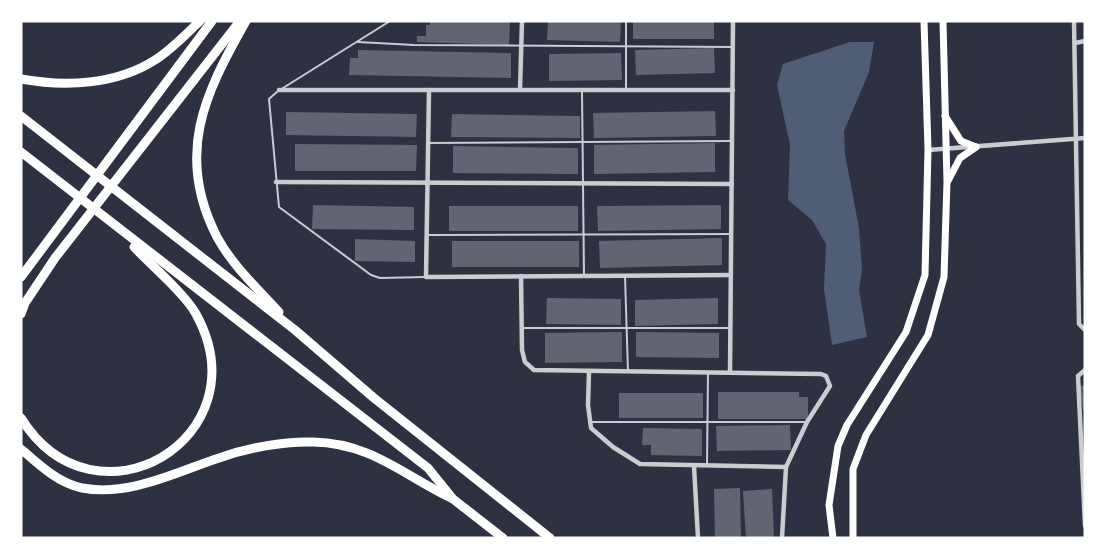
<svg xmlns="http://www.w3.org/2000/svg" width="1106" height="559" font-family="'Noto Serif',serif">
<rect width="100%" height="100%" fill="#2d3142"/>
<polygon fill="#4f5d75" points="850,42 874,42 869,72 844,131 845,154 859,228 862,269 859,290 867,337 832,345 824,289 826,244 812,220 788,200 790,145 777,85 783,64"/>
<g fill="#626471">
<polygon points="430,21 510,22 509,45 417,42 417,36 426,36 426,25 430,25"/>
<polygon points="548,21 621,21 620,42 547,40"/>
<rect x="633" y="21" width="81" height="18"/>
<polygon points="714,48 715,73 636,75 635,50"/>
<polygon points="358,50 511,53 511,78 349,75 350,58 358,58"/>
<polygon points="621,53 622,80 549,81 549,54"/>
<polygon points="715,111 716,136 594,138 593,113"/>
<polygon points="286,112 417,114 416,137 286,135"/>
<polygon points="452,114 580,116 580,138 451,137"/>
<polygon points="715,143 715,172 594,174 594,145"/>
<polygon points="295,144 417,145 416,171 295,171"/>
<polygon points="453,146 578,148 578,174 453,173"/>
<polygon points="313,205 414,207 414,230 312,229"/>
<polygon points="721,205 721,229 598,231 597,206"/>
<rect x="449" y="206" width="129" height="25"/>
<polygon points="722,238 722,265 600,268 599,241"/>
<polygon points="355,239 415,241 415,262 355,261"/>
<rect x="452" y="241" width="127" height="26"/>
<polygon points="547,298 621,299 621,325 546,324"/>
<polygon points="718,298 718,324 635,326 635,300"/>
<polygon points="622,332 622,362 545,363 545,333"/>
<polygon points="636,332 719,333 719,358 636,357"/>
<polygon points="1085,385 1085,410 1083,411 1079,386"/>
<polygon points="718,392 799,392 799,397 808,397 808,419 718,419"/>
<rect x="619" y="393" width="84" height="25"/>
<polygon points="790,425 791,450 717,451 716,426"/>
<polygon points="643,428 702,429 702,456 651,455 651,445 642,445"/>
<polygon points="740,488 741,538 715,538 714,489"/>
<polygon points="772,489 774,538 746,538 743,491"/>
</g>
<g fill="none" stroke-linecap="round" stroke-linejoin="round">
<g stroke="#caccd0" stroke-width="2">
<polyline points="626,21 626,90"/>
<polyline points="358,42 414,45 733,47"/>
<polyline points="283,88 390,21"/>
<polyline points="582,90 584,276"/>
<polyline points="278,91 269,99 279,207 371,275 380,278 426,277"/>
<polyline points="428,143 731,141"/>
<polyline points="428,235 731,234"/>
<polyline points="625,276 628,372"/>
<polyline points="522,328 729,328"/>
<polyline points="591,422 807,422"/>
<polyline points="707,465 708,372"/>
</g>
<g stroke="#caccd0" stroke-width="4.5">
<polyline points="1074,21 1079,324 1085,330"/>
<polyline points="1075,43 1085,41"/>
<polyline points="279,90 733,90"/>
<polyline points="429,90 426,277 731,275"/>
<polyline points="520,90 522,21"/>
<polyline points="928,150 1085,138"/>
<polyline points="276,182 732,184"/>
<polyline points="521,276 522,350 525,362 534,370 821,374 826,376 830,386 807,422 786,467 782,538"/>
<polyline points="1085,370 1078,376 1085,526"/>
<polyline points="589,372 588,405 591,428 613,447 640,464 786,467"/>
<polyline points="730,372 733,21"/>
<polyline points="694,466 698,538"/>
</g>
<g stroke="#fff" stroke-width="7">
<polyline points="945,116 961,141 976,147"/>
<polyline points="948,181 960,158 976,147"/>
<polyline points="833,538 829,505 838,446 847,425 906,332 925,275 928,150 924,21"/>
<polyline points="853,538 853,469 866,435 928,335 944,277 947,182 943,21"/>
</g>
<g stroke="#fff" stroke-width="9">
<path d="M 246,21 C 204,95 175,155 217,237 C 232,265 258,289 279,312"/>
<path d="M 21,79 C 65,87 116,85 155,60 C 171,50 186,34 200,21"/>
<polyline points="21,116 295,330 374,398 550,538"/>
<polyline points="21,152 428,468 453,499 503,538"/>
<polyline points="21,277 212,21"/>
<polyline points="21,314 25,303 55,258 240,21"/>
<path d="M 21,418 C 95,537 264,438 196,314 C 185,294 151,265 134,247"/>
<path d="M 21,449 C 38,464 58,483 82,488 C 129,497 176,472 219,458 C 247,448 284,441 313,442 C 371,443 403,475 451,498"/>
</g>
</g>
<rect width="1106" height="559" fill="none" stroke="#ffffff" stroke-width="45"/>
</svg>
